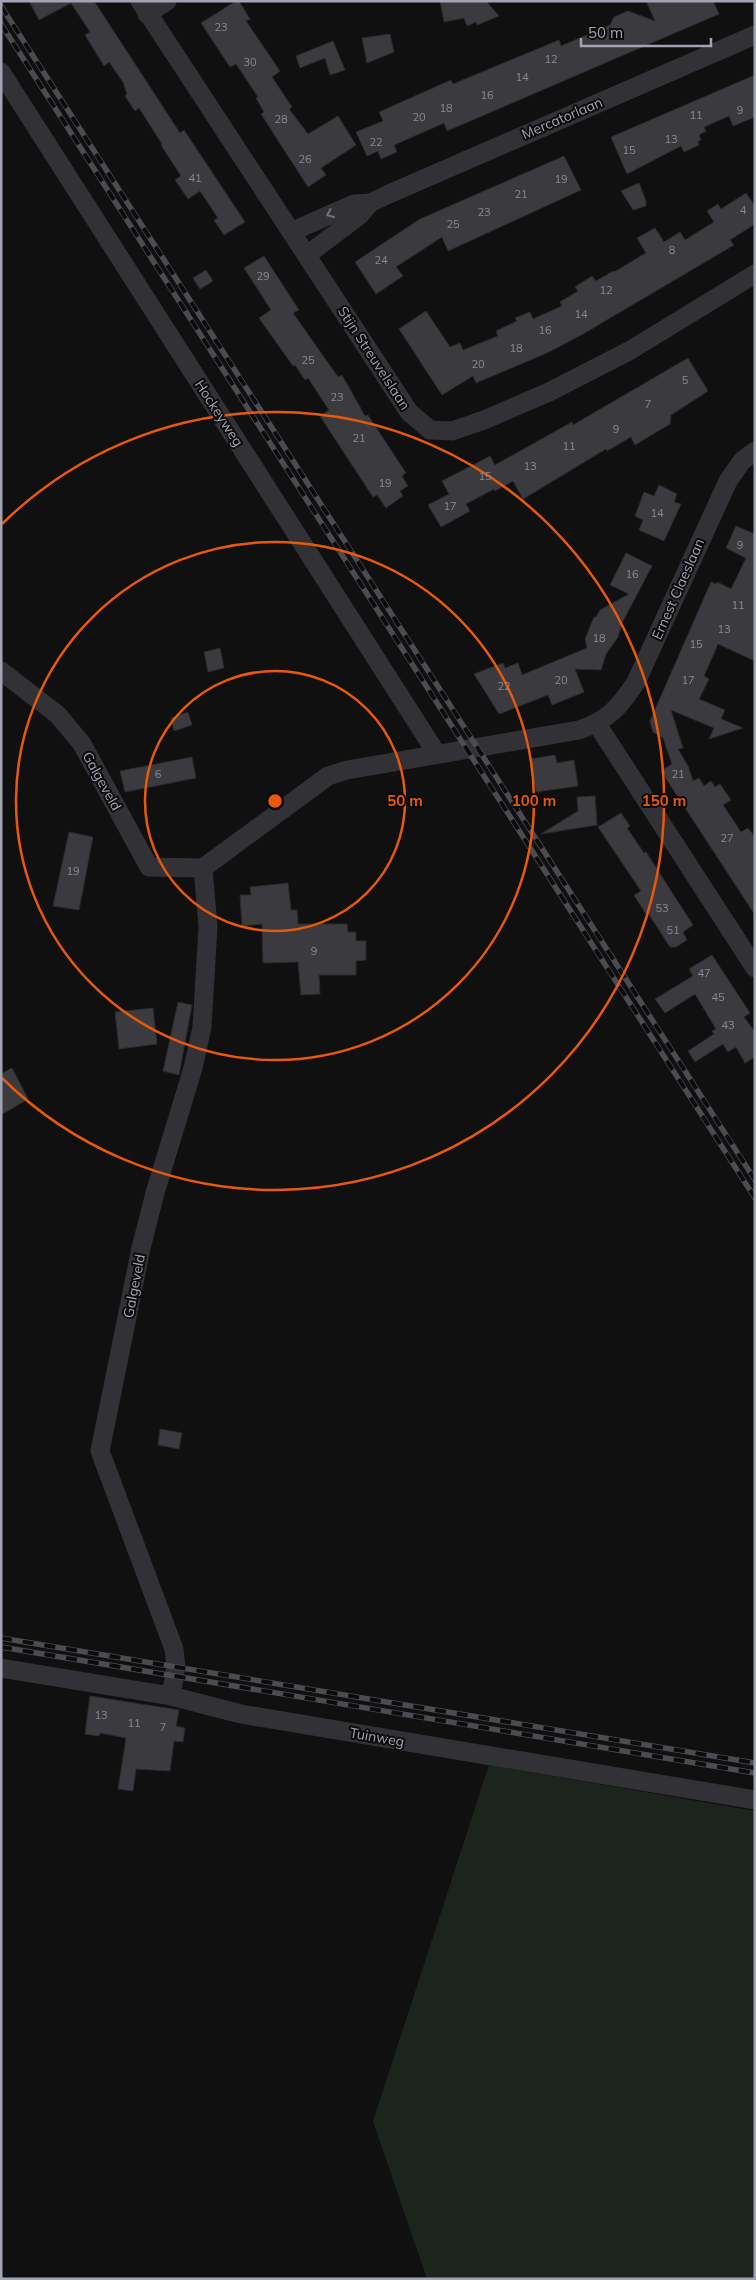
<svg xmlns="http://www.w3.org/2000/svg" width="756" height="2280" font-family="Mulish,sans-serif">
<rect width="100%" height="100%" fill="#101011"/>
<polygon fill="#1d241e" points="489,1765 755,1811 755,2279 427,2279 373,2121"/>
<g fill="#3b3a3e" stroke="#2b2a2d">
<polygon points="29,1 94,1 180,133 184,130 245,222 224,235 214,220 218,218 200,191 188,199 175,180 181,176 161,145 162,144 139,108 135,111 125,96 127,94 123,82 109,62 104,66 85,35 90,32 71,3 39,20"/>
<polygon points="236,1 239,1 250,19 246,21 280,71 272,77 292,107 289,109 308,134 338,116 356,145 321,168 326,175 308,187 261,114 264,112 256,98 258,97 236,64 230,67 201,23"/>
<polygon points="440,1 486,1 499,16 477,25 476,22 467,26 464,18 444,22"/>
<polygon points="646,1 713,1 719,14 447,131 444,123 394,145 397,152 381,159 378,151 367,156 356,132 383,121 379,112 451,80 453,84 559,40 561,46 610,25 614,17 628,11 655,21"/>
<polygon points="390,34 394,52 367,63 362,38"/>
<polygon points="333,41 345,70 330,75 325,58 300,68 296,56"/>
<polygon points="755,75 755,117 733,126 729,116 704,127 706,131 699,135 701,140 698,141 699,145 684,152 681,146 627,174 611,137"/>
<polygon points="564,156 581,190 448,251 442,237 396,267 403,276 376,294 355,262 420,219"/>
<polygon points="639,183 646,201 646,206 633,210 621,191"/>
<polygon points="746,193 755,206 755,224 730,240 734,245 583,334 547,353 476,383 473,376 442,395 399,329 426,311 450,347 460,343 463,350 498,336 496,331 517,321 515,318 530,312 533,319 562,306 560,302 578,291 575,287 592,276 596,281 613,271 614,272 646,253 637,238 655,228 664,242 680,232 685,240 714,222 707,211 718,204 721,209"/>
<polygon points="264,256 299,310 293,313 338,377 342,375 365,416 368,415 406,473 402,476 408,486 400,491 403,496 386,508 377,495 373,497 320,416 329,410 308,378 305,380 295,365 293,366 259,318 271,310 244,268"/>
<polygon points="206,270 213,281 200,289 193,278"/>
<polygon points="688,358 708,391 671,415 670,424 635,445 631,437 607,451 606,449 523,499 513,481 495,491 494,489 466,504 470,511 441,527 428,505 449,494 442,481 490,456 495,465 572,422 573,425"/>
<polygon points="659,485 677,494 674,502 681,504 664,541 639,530 643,520 635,516 644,492 654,496"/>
<polygon points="736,526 755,534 755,661 718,644 704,676 709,679 699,699 725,710 721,719 743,728 709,739 714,728 671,710 683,748 678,749 688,766 693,781 699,778 704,786 711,781 715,787 720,784 731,800 723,805 741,832 748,828 755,837 755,915 661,771 672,764 663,738 653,732 650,721 711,582 716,584 717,582 731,589 746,558 726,548"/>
<polygon points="626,553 652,566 622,623 618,637 606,654 601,670 575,669 584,692 552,705 548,695 499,714 474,674 503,663 505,668 518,663 522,675 587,648 585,639 594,617 596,617 600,610 629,594 610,585"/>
<polygon points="220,648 224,668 208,672 204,652"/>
<polygon points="188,712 192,725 174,731 171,718"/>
<polygon points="555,755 557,763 574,760 578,786 536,792 530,759"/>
<polygon points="192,757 196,778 125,792 120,771"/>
<polygon points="595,796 597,825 541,834 578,811 577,797"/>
<polygon points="621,813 630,826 627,828 644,853 646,852 693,925 683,932 687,940 676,947 670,947 648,913 646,914 634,895 641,891 598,827"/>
<polygon points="69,832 93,837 79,910 53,906"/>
<polygon points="288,883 291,910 297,910 298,924 347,924 348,932 356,932 356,941 366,941 366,960 356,961 356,975 319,975 320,994 301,995 298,962 263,963 262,924 242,926 240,895 251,895 250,887"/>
<polygon points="712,955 750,1013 744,1017 755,1032 755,1057 745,1063 736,1047 728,1052 723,1044 695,1062 688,1051 714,1034 712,1031 716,1029 695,994 665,1013 655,999 693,976 689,969"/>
<polygon points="178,1002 192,1005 179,1075 163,1071"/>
<polygon points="153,1008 157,1044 119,1049 115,1012"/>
<polygon points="12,1068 28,1099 1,1115 1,1074"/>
<polygon points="160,1429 182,1433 179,1449 158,1445"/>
<polygon points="90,1696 179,1710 176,1726 185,1728 183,1742 174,1741 170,1771 136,1769 133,1791 118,1789 126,1738 100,1733 99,1736 85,1734"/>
</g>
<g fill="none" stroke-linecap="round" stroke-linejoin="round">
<g stroke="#313136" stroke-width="19">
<polyline points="140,1 409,412 430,430 452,431 484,420 549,392 629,351 755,274"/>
<polyline points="147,14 167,1"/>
<polyline points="1,72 437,754"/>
<polyline points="291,232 354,204 370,203"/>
<polyline points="307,255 360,215 370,203 389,194 755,35"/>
<path d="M 1,671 L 58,715 L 82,744 L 149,867 L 203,868 L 328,776 L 347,770 L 579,730 C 608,720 619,708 636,682 L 728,481 L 742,461 L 755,451"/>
<polyline points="597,724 755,968"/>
<polyline points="1,1668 171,1696 241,1714 755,1800"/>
<polyline points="171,1696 176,1667 174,1649 100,1451 141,1248 155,1193 193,1068 202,1027 208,927 203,868"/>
</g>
<defs>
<g id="rail">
<polyline points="1,6 755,1180"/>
<polyline points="1,24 755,1198"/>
<polyline points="1,1638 755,1763"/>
<polyline points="1,1647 755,1773"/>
</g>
</defs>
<use href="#rail" stroke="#4b4b51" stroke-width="5.5"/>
<use href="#rail" stroke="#0b0b0c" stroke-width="4" stroke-dasharray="11" stroke-linecap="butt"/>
</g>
<defs><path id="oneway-chevron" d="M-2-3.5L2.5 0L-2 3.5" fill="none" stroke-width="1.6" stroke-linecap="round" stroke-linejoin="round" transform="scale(1.25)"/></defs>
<use stroke="#6f707a" href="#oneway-chevron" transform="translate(330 214) rotate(156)"/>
<g fill="none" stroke="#e8590c" stroke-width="2.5">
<circle cx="275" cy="801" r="130"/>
<circle cx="275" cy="801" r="259"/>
<path d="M2 524A389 389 0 1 1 2 1078"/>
</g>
<g text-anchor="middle" stroke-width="4" stroke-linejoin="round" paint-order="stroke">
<g font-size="11" fill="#888a94">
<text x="221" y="31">23</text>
<text x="551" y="63">12</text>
<text x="250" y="66">30</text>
<text x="522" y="81">14</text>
<text x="487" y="99">16</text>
<text x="446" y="112">18</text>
<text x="740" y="114">9</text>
<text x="696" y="119">11</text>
<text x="419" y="121">20</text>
<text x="281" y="123">28</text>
<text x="671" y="143">13</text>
<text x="376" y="146">22</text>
<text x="629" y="154">15</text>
<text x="305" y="163">26</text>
<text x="195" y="182">41</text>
<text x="561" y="183">19</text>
<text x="521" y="198">21</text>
<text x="743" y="214">4</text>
<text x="484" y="216">23</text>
<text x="453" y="228">25</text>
<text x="672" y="254">8</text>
<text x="381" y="264">24</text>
<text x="263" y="280">29</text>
<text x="606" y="294">12</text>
<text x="581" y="318">14</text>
<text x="545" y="334">16</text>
<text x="516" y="352">18</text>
<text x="308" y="364">25</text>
<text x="478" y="368">20</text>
<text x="685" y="384">5</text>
<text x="337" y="401">23</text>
<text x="648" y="408">7</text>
<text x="616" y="433">9</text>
<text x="359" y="442">21</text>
<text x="569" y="450">11</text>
<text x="530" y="470">13</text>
<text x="485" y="480">15</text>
<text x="385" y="487">19</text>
<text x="450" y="510">17</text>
<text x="657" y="517">14</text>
<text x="740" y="549">9</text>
<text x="632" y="578">16</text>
<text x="738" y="609">11</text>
<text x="724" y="633">13</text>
<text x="599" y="642">18</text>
<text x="696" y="648">15</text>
<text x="561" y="684">20</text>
<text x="688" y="684">17</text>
<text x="504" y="690">22</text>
<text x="158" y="778">6</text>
<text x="678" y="778">21</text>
<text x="727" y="842">27</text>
<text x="73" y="875">19</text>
<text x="662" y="912">53</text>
<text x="673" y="934">51</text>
<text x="314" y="955">9</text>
<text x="704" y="977">47</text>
<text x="718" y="1001">45</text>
<text x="728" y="1029">43</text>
<text x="101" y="1719">13</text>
<text x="134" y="1727">11</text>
<text x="163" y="1731">7</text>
</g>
<g font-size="14" fill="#a2a4b1" stroke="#0b0b0c">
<text transform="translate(562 118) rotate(-23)" y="5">Mercatorlaan</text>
<text transform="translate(374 358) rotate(57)" y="5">Stijn Streuvelslaan</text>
<text transform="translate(219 413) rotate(57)" y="5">Hockeyweg</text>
<text transform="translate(678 589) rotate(-66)" y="5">Ernest Claeslaan</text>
<text transform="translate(102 781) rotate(61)" y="5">Galgeveld</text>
<text transform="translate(134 1286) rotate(-79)" y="5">Galgeveld</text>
<text transform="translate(377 1737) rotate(10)" y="5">Tuinweg</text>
</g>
</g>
<circle cx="275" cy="801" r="8" fill="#e8590c" stroke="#0b0b0c" stroke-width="2.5"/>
<g font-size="15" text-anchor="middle" font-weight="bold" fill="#e8590c" stroke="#0b0b0c" stroke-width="4" stroke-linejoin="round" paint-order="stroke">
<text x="405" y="806">50 m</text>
<text x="534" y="806">100 m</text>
<text x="664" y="806">150 m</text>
</g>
<rect width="756" height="2280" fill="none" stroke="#a2a4b1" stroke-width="5"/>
<path d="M581 38v8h130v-8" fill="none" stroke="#a2a4b1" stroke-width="2.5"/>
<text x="588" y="38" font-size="15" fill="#a2a4b1" stroke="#0b0b0c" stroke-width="4" paint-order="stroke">50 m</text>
</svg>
